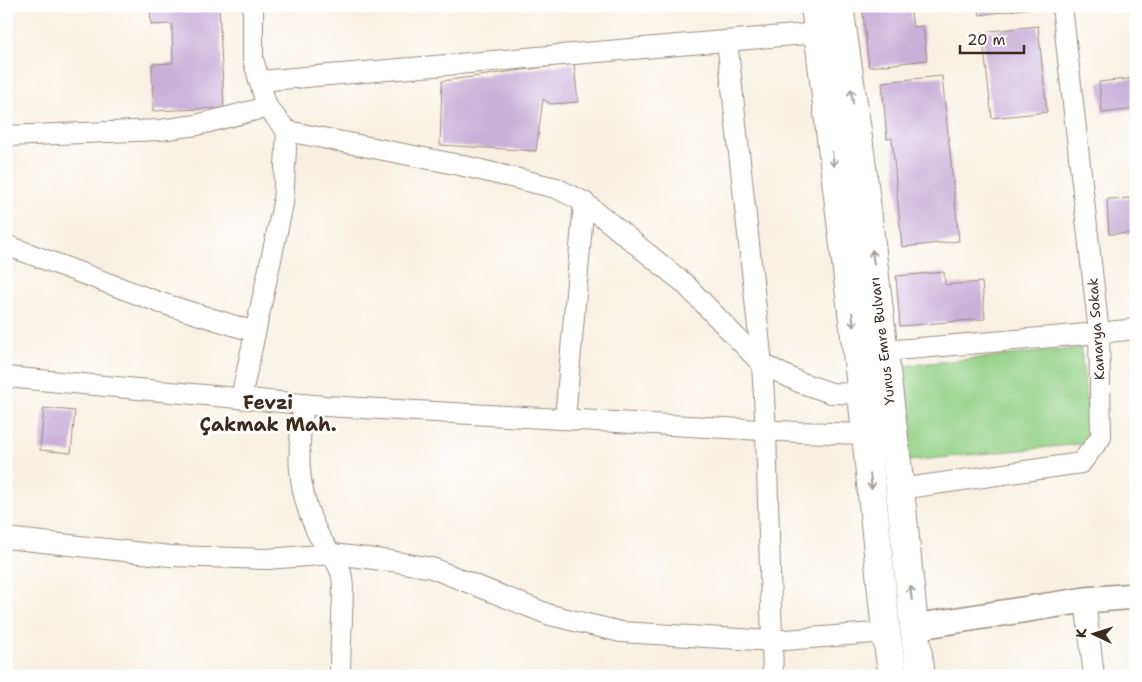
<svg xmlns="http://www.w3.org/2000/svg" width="1142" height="682" font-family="'Shantell Sans',sans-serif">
<rect width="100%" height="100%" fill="#fff"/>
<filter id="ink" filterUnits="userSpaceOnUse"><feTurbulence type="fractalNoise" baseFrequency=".02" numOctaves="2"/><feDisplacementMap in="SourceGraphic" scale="10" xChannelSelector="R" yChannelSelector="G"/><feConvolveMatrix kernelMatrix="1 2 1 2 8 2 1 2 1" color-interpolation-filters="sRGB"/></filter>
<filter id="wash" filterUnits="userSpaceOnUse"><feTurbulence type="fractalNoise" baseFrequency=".0096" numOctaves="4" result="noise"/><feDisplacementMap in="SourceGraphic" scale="20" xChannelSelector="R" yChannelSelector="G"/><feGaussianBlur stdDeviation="1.12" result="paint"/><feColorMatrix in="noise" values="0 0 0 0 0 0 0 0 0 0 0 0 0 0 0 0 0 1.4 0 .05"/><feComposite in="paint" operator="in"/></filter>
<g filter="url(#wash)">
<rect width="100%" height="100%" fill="#f8f1e3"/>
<polygon fill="#93d086" stroke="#677d52" points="1081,348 1091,443 909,461 900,366"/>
<g id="blocks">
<g fill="#c8b0d9">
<polygon points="150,6 219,6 224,108 153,111 152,64 173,63 172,24 151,25"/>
<polygon points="862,6 910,6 913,27 923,26 927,60 869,67"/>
<polygon points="978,6 1038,6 1038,7 980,15"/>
<polygon points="1038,26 1047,112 992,118 982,32"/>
<polygon points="574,63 578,102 551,104 543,99 536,151 440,145 442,81"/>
<polygon points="942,76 959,241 902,247 892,138 887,139 882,82"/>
<polygon points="1136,78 1136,109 1102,113 1099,82"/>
<polygon points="1136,198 1136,233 1109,234 1107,199"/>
<polygon points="944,272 945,285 982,282 985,319 900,326 896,276"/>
<polygon points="44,408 75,411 71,453 40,450"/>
</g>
</g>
</g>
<g filter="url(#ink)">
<use href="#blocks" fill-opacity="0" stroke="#9a8e80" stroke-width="1"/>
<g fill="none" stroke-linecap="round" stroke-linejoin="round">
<defs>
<g id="minor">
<polyline points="727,41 762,364 766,431 773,676"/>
<polyline points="259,81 818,33"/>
<polyline points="287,131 460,165 556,188 584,202 685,284 762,364 799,382 831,393 862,394 874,392"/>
<polyline points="6,136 160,130 197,125 267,107"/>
<polyline points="6,245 158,302 255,332"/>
<polyline points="884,351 1099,333 1136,329"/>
<polyline points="6,377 325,406 798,432 866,434 879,432"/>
<polyline points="241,398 283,204 287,131 267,107 253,59 253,6"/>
<path d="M 304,404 C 297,451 296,486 316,530 C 323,546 336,556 341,573 C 345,587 342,604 342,619 C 341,638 340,657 340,676"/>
<polyline points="565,419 584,202"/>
<polyline points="900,489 1081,463 1101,437 1099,333 1062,6"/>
<polyline points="6,538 170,556 267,559 333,554 391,561 432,568 550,615 621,632 773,641 886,632"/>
<polyline points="1085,600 1094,676"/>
</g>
<polyline id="tertiary" points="914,627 1085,600 1136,596"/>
<g id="primary">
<polyline points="815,6 862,394 886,632 893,676"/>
<polyline points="839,6 861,159 900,489 914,627 921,676"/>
</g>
</defs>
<use href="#minor" stroke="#9a8e80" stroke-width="22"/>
<use href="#tertiary" stroke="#9a8e80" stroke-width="28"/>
<use href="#primary" stroke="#9a8e80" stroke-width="30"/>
<use href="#minor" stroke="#fff" stroke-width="20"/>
<use href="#tertiary" stroke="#fff" stroke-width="25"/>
<use href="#primary" stroke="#fff" stroke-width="28"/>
</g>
<defs><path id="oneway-shaft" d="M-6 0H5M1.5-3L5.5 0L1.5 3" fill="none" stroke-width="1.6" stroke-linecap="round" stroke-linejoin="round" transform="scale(1.25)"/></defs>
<g stroke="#a79f9a">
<use href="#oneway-shaft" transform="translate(852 96) rotate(-98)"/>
<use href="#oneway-shaft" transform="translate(833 159) rotate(83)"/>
<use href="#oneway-shaft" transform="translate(873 257) rotate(-97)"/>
<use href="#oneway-shaft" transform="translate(853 320) rotate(83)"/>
<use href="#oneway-shaft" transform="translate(871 482) rotate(84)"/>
<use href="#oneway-shaft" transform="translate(911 593) rotate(-96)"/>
</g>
</g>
<g text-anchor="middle" stroke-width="5" stroke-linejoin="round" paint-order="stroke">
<g font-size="14" fill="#3b2a1e" stroke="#fff">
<text transform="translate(1096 329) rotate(-94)" y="5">Kanarya Sokak</text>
<text transform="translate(882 341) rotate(-97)" y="5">Yunus Emre Bulvarı</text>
</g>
<g font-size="19" font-weight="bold" fill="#3b2a1e" stroke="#fff">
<text x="268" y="409">Fevzi<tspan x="268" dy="22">Çakmak Mah.</tspan></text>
</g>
</g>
<rect width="1142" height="682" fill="none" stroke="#fff" stroke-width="25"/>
<g transform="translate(1094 634) rotate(274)" stroke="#ffffff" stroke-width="4" paint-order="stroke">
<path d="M0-4L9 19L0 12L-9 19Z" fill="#3b2a1e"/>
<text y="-8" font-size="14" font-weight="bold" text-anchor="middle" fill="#3b2a1e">K</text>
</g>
<path d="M960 45v8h64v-8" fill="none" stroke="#3b2a1e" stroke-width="2.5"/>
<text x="967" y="45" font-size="15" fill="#3b2a1e" stroke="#ffffff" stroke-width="4" paint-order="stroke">20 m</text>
</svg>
